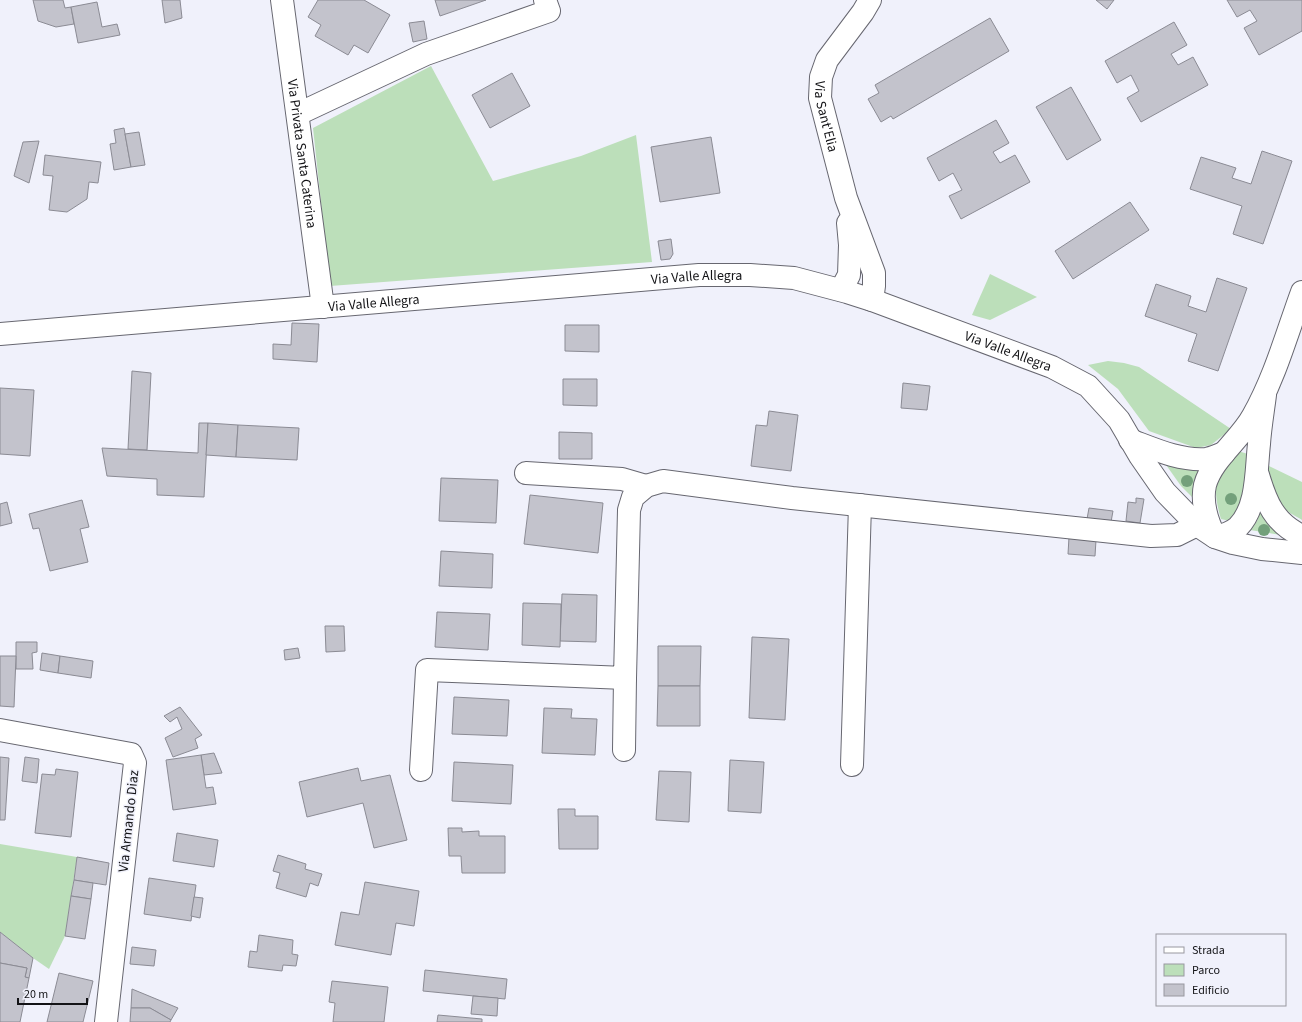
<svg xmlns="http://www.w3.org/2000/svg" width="1302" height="1022" font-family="'Source Sans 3',sans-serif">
<rect width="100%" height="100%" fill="#f0f1fb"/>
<g fill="#bcdfba">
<polygon points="431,66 493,181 581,156 636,135 652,262 330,286 313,128"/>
<polygon points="990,274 1037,297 990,320 972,315"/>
<polygon points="1108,361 1124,363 1139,367 1231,429 1211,445 1196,448 1149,431 1118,389 1088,365"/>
<path d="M 1238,451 L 1248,454 L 1245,488 L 1238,513 L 1230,521 L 1221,519 C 1218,509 1214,493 1217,482 C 1219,471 1231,459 1238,451 Z"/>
<polygon points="1164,462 1202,469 1197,502 1181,486"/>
<path d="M 1267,465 L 1302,482 L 1302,520 C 1296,516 1288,513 1283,507 C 1273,496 1271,479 1267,465 Z"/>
<polygon points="1260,512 1287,536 1250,530 1257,521"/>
<polygon points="0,844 77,857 65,936 49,969 33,958 0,932"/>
</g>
<g fill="#c3c3cc" stroke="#8b8b94">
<polygon points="33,0 63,0 65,8 71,7 74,24 56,27 38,21"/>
<polygon points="162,0 180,0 182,18 165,23"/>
<polygon points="318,0 364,0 390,15 368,53 354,45 348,55 315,36 321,25 308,17"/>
<polygon points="435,0 486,0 440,16"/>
<polygon points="1096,0 1114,0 1107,9"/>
<polygon points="1227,0 1302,0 1302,31 1259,55 1244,28 1257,21 1250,10 1237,17"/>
<polygon points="97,2 102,27 117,24 120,35 78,43 71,7"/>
<polygon points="990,18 1009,51 893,119 891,116 881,122 868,99 879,93 875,85"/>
<polygon points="424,21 427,39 413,42 409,23"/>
<polygon points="1174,22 1187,45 1171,54 1178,65 1193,57 1208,85 1141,122 1127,98 1139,91 1131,75 1117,83 1105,61"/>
<polygon points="512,73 530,106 490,128 472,95"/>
<polygon points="1071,87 1101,140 1067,160 1036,107"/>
<polygon points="996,120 1009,143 993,152 1000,163 1015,155 1030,182 961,219 949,196 962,190 953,173 939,181 927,158"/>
<polygon points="124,128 131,167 114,170 110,144 116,143 114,130"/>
<polygon points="139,132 145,165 131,167 125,134"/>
<polygon points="711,137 720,193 660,202 651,147"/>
<polygon points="39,141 29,183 14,176 23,142"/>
<polygon points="1262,151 1292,161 1263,244 1233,234 1242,206 1190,189 1201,157 1236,168 1232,178 1251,184"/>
<polygon points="45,155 101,162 98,183 89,182 87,199 67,212 49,210 53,176 43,175"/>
<polygon points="1130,202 1149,230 1073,279 1055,251"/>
<polygon points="671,239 673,254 670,259 661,260 658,241"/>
<polygon points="1217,278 1247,288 1218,371 1188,361 1197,334 1145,316 1156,284 1191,296 1188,306 1206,312"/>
<polygon points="292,323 319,324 317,362 273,359 273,344 291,345"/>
<polygon points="565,325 599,325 599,352 565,351"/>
<polygon points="132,371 151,373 147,450 128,449"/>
<polygon points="563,379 597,379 597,406 563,405"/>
<polygon points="903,383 930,386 927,410 901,408"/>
<polygon points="0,388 34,390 30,456 0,454"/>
<polygon points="769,411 798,415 791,471 751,466 756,425 767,426"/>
<polygon points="199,423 208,423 204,497 157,495 157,479 107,476 102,448 198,453"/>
<polygon points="208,423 238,425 236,457 206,455"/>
<polygon points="238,425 299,428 297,460 236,457"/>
<polygon points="559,432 592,433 592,459 559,459"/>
<polygon points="441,478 498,480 496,523 439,521"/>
<polygon points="530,495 603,503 598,553 524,544"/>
<polygon points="1136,498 1144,499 1140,523 1126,521 1128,502 1136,503"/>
<polygon points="82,500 89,527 80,529 88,562 50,571 39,528 33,529 29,514"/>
<polygon points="7,502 12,523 0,526 0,504"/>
<polygon points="1089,508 1113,511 1111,522 1087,519"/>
<polygon points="1069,537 1096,540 1095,556 1068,554"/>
<polygon points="441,551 493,554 492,588 439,586"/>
<polygon points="562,594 597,595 596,642 560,641"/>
<polygon points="523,603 561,604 560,647 522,645"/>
<polygon points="437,612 490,614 488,650 435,647"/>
<polygon points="325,626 344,626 345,651 326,652"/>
<polygon points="752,637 789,639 785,720 749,718"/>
<polygon points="16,642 37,642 37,652 32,653 33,669 16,669"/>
<polygon points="658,646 701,646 700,686 658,686"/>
<polygon points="298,648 300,658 285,660 284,650"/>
<polygon points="42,653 60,656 58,673 40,670"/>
<polygon points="0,656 16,656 14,707 0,706"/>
<polygon points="60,656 93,661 91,678 58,673"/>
<polygon points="658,686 700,686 700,726 657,726"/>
<polygon points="454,697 509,700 507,736 452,734"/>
<polygon points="180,707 202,735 195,739 198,748 173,757 165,738 182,729 177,717 170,722 164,716"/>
<polygon points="544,708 572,709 571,718 597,719 595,755 542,753"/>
<polygon points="214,753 222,773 204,775 201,755"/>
<polygon points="201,755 206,788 213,787 216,804 173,810 166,760"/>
<polygon points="0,757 9,758 5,820 0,820"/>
<polygon points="25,757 39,759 37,783 22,781"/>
<polygon points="730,760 764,762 761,813 728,811"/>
<polygon points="454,762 513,765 511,804 452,801"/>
<polygon points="358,768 361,781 390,775 407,840 374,848 363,803 307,817 299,782"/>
<polygon points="56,769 78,772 71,837 35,833 42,774 55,775"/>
<polygon points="659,771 691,772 689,822 656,820"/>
<polygon points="558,809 575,809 575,816 598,816 598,849 559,849"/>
<polygon points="448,828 462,828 462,832 479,831 479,836 505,836 505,873 462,873 461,856 449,856"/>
<polygon points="177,833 218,840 214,867 173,861"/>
<polygon points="278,855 306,864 305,869 322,874 318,886 310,883 306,897 276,888 280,873 273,871"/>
<polygon points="77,857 109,863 106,885 74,880"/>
<polygon points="149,878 196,885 191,921 144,914"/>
<polygon points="74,880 93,883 91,899 71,896"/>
<polygon points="365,882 419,891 414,926 396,923 391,955 335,945 341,912 359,915"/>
<polygon points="71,896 91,899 85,939 65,936"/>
<polygon points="194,897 203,898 200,918 191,916"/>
<polygon points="0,932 33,958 29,978 25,977 27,968 0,963"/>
<polygon points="259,935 293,940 292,954 298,955 296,966 283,965 282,971 248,967 250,951 257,952"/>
<polygon points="132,947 156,950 154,966 130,964"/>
<polygon points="0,963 27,968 25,977 29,978 20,1022 0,1022"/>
<polygon points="425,970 507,979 505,999 423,991"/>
<polygon points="59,973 93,981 83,1022 47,1022"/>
<polygon points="332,981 388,987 384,1022 333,1022 335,1003 329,1002"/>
<polygon points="132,989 178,1008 171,1020 150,1008 131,1008"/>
<polygon points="473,996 498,998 497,1016 471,1014"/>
<polygon points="131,1008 150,1008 171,1020 170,1022 130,1022"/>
<polygon points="438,1015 482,1019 482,1022 437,1022"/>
</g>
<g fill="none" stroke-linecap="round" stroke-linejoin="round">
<defs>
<g id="minor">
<path id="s1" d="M 282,0 L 323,307"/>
<path id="s2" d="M 870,0 L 863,12 L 827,60 L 821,77 L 820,98 L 846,198 L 874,273 L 874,286 L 872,300"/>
<polyline points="298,114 426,54 549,11 545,0"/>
<polyline points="841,290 849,275 850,245 848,223"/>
<path d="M 1265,395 C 1263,411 1260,428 1259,444 C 1256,470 1258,507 1238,527 C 1231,533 1224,535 1215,537 C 1207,521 1201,503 1205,485 C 1212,459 1240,440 1253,416 C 1275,377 1287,333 1302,292"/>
<path d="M 1130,440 C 1154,449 1180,461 1206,459 C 1212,458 1218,455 1224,453"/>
<polyline points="526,473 622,479 646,486"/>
<path d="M 1258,475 C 1266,502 1274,523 1302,536"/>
<polyline points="0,730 131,754 135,763 106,1022"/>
<polyline points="624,750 625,678"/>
<polyline points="852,765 860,505"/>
<polyline points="421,770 427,670 625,678 629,510 633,497 646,486 663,481 792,498 1151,536 1177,535 1197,525"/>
</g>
<g id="major">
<path id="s3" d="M 0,334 L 699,275 L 750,275 L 794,278 L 847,292 L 872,300 L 1052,367 L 1088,386 L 1119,420 L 1140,456 L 1165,492 L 1197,525 L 1215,537 L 1233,543 L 1262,549 L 1302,553"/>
</g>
</defs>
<use href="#minor" stroke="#676770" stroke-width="24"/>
<use href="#major" stroke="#676770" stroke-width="24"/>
<use href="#minor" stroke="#fff" stroke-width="22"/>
<use href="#major" stroke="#fff" stroke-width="22"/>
</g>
<g fill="#73a07b">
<circle cx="1187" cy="481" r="6"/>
<circle cx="1231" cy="499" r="6"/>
<circle cx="1264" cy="530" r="6"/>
</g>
<g text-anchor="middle" stroke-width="3" stroke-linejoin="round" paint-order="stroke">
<g font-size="14" fill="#131316" stroke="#f0f1fb">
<text dy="5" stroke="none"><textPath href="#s2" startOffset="132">Via Sant'Elia</textPath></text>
<text dy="5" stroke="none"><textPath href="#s1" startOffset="155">Via Privata Santa Caterina</textPath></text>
<text dy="5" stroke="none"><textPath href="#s3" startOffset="699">Via Valle Allegra</textPath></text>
<text dy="5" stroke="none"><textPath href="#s3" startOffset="375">Via Valle Allegra</textPath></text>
<text dy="5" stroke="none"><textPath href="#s3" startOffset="1023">Via Valle Allegra</textPath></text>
<text transform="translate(128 821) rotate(-84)" y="5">Via Armando Diaz</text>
</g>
</g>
<rect x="1156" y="934" width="130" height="72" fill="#f0f1fb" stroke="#98989f"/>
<rect x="1164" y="947" width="20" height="6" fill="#ffffff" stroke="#98989f"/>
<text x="1192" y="954" font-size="12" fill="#131316">Strada</text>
<rect x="1164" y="964" width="20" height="12" fill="#bcdfba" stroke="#98989f"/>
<text x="1192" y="974" font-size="12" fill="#131316">Parco</text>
<rect x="1164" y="984" width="20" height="12" fill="#c3c3cc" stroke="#98989f"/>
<text x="1192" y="994" font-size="12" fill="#131316">Edificio</text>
<path d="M18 998v6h69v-6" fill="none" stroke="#131316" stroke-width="2"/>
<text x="24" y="998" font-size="12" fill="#131316" stroke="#f0f1fb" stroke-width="3" paint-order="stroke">20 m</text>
</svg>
